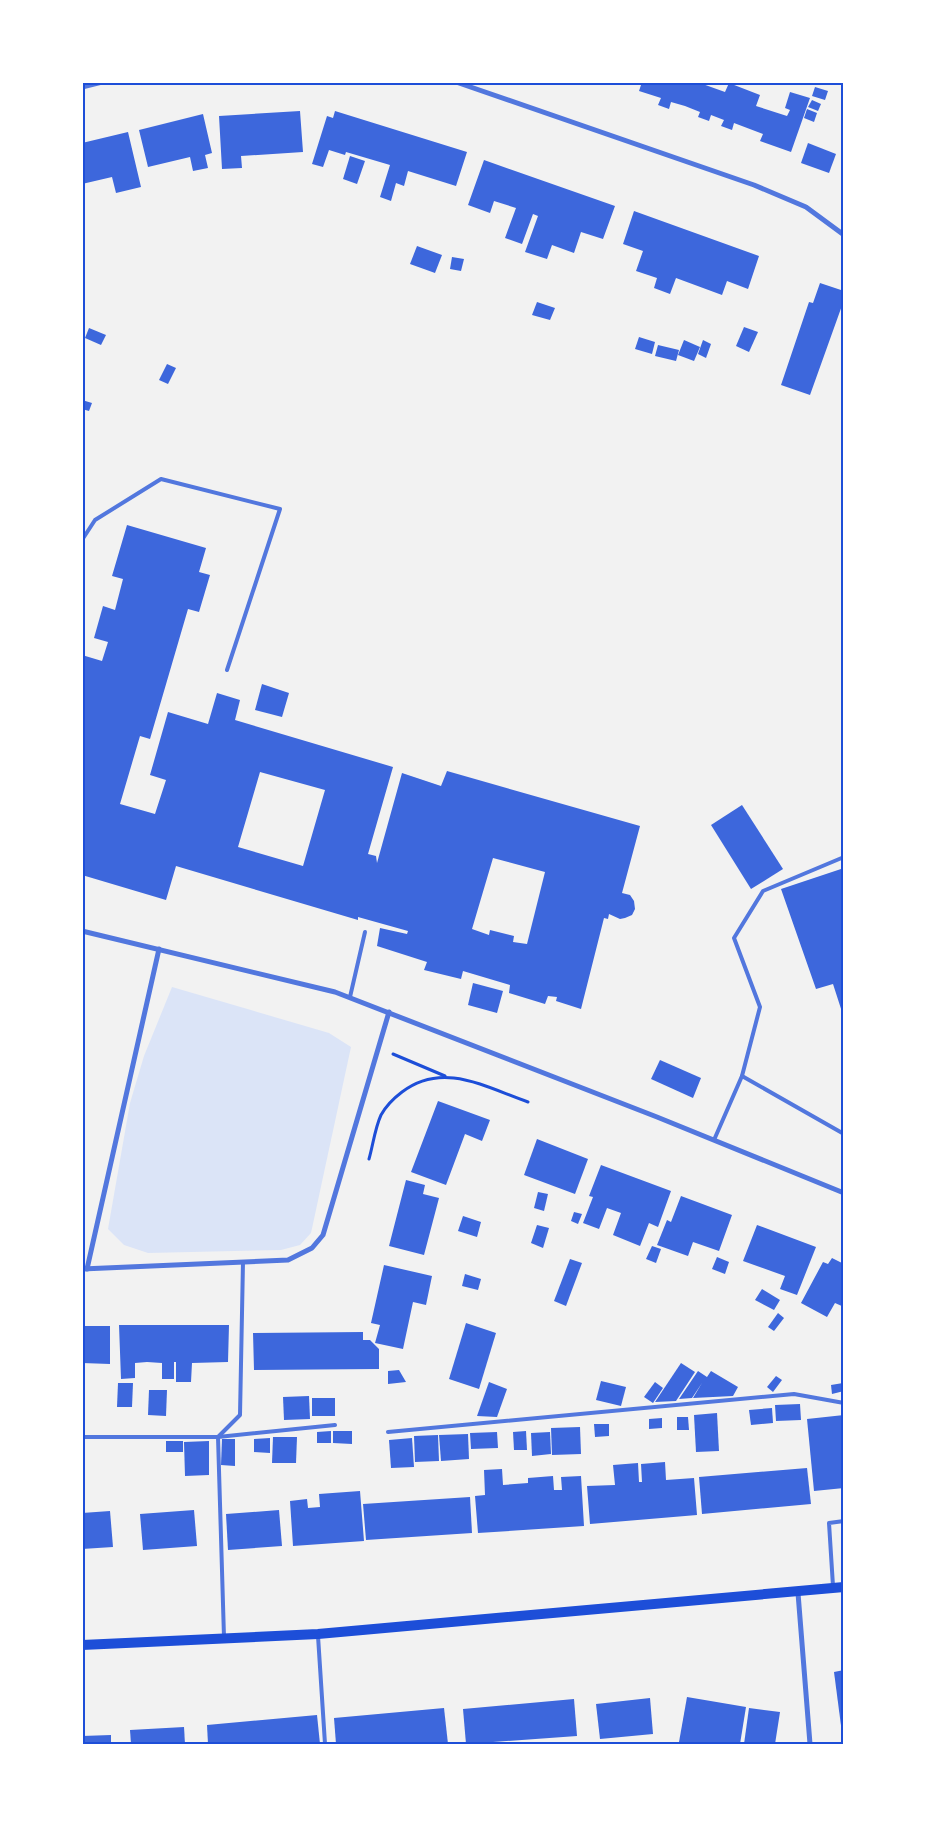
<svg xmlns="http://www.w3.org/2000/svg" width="926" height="1827" font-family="Inter,sans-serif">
<rect width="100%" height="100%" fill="#f2f2f2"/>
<polygon fill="#dbe4f7" points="172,987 329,1033 351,1047 311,1233 300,1245 281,1250 148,1253 124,1245 108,1229 130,1103 144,1056"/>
<g fill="#3d67dc" fill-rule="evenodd">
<polygon points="642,82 697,82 725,92 729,83 760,95 756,106 787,116 790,110 785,108 790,92 810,98 791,152 760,141 763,134 734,123 732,130 721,126 724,120 711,115 709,121 698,117 700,112 685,106 671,102 669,109 658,105 661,98 639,91"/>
<polygon points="815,87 828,91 825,100 812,96"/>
<polygon points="812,100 821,104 818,111 808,107"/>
<polygon points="807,109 817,113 814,122 804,118"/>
<polygon points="300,111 303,152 241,156 242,168 222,169 219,116"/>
<polygon points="335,111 467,152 456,186 408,171 404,186 396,183 391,201 380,197 390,165 346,152 345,155 329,150 323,167 312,164 327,116 333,118"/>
<polygon points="203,114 212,153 205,155 208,168 193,171 190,157 148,167 139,130"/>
<polygon points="128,132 141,187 116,193 112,177 82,184 82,143"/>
<polygon points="808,143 836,154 829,173 801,163"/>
<polygon points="350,156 365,161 357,184 343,179"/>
<polygon points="484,160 615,206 603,239 581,232 574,253 552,245 547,259 525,252 538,216 533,214 522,244 505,238 516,208 494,201 490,213 468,205"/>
<polygon points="634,211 759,256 748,289 727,281 722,295 676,278 670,294 654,288 657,278 636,271 643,251 623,244"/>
<polygon points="417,246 442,255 435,273 410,264"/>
<polygon points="452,257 464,259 461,271 450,269"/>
<polygon points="820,283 844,291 844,300 810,395 781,385 809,302 813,303"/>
<polygon points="537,302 555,308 550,320 532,315"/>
<polygon points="744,327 758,332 749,352 736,346"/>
<polygon points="89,328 106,335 101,345 85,338"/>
<polygon points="639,337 655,342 652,354 635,349"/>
<polygon points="684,340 700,347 694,361 678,355"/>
<polygon points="703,340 711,344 706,358 698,354"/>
<polygon points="658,345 679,350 676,361 655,356"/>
<polygon points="167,364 176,368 168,384 159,380"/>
<polygon points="82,400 92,403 89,411 82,409"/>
<path d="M 127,525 L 206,548 L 199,572 L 210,575 L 199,612 L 188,609 L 150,739 L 140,736 L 120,804 L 155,814 L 166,780 L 150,775 L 168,712 L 208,724 L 217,693 L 240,700 L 235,720 L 393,767 L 368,854 L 376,856 L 377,863 L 402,773 L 441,786 L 447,771 L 640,826 L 622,893 L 630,895 L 634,901 L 635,909 L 632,915 L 625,918 L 620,919 L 609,914 L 608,919 L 604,918 L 581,1009 L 556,1001 L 557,997 L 548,996 L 545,1004 L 509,993 L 510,985 L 463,971 L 461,979 L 424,970 L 427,962 L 377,946 L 380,928 L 407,934 L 408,931 L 358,917 L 358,920 L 176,866 L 166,900 L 82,875 L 82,655 L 102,661 L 108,642 L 94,638 L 103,606 L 115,610 L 123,579 L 112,576 ZM 260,772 L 325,790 L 303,866 L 238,847 ZM 493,858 L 545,872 L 527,944 L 513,942 L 514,936 L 490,930 L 489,935 L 472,929 Z"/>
<polygon points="262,684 289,693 282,717 255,710"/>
<polygon points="742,805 783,869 751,889 711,825"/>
<polygon points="844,868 844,1015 843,1015 833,984 816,989 781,889"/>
<polygon points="473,983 503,991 497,1013 468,1005"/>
<polygon points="660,1060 701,1078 693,1098 651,1079"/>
<polygon points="438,1101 490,1120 482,1141 465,1134 446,1185 411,1172"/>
<polygon points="537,1139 588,1159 575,1194 524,1175"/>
<polygon points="601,1165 671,1191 658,1227 649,1223 640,1246 613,1235 621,1213 607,1208 599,1229 583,1223 593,1197 589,1196"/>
<polygon points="406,1180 425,1185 423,1194 439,1198 424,1255 389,1246"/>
<polygon points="538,1192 548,1194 544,1211 534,1208"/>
<polygon points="681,1196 732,1215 719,1251 693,1242 688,1256 657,1245 667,1220 671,1222"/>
<polygon points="574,1212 582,1214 578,1224 571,1221"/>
<polygon points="463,1216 481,1222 477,1237 458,1231"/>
<polygon points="537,1225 549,1228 543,1248 531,1243"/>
<polygon points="757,1225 816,1247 797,1295 780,1289 785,1276 743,1261"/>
<polygon points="652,1246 661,1249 656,1263 646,1259"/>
<polygon points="717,1257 729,1262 725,1274 712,1269"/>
<polygon points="832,1258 844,1264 844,1307 835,1303 827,1317 801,1303 823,1262 828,1264"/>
<polygon points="570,1259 582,1263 566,1306 554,1301"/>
<polygon points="384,1265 432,1276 426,1305 413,1302 403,1349 375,1343 380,1325 371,1323"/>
<polygon points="465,1274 481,1279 478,1290 462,1286"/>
<polygon points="762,1289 780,1300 774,1310 755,1300"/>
<polygon points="778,1313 784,1318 774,1331 768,1327"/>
<polygon points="466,1323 496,1333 479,1389 449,1379"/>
<polygon points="119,1325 229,1325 228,1362 192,1363 191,1382 176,1382 176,1362 174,1362 174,1379 162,1379 162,1363 147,1362 135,1363 135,1378 121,1379"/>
<polygon points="82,1326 110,1326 110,1364 82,1363"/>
<polygon points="363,1332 363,1340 370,1340 379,1349 379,1369 254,1370 253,1333"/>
<polygon points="681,1363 695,1372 676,1401 655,1402"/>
<polygon points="399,1370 406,1382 388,1384 388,1371"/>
<polygon points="698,1371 707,1377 711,1371 738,1387 733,1396 693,1398 702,1383 692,1398 679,1399"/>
<polygon points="776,1376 782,1380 773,1392 767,1387"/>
<polygon points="601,1381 626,1387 621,1406 596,1400"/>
<polygon points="489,1382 507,1389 497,1417 477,1416"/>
<polygon points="655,1382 663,1388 653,1403 644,1397"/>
<polygon points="118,1383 133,1383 132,1407 117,1407"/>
<polygon points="843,1383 844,1391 832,1394 831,1385"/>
<polygon points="149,1390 167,1390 166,1416 148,1415"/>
<polygon points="309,1396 310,1419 284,1420 283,1397"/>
<rect x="312" y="1398" width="23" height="18"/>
<polygon points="800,1404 801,1420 776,1421 775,1405"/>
<polygon points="772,1408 773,1423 751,1425 749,1410"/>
<polygon points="717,1413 719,1451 696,1452 694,1415"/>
<polygon points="844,1415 844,1488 814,1491 807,1419"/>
<polygon points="677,1417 688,1417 689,1430 677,1430"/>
<polygon points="662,1418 662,1428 649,1429 649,1419"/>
<polygon points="594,1424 609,1424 609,1436 595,1437"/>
<polygon points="580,1427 581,1454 552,1455 551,1428"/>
<polygon points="331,1431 331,1443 317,1443 317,1432"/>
<polygon points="333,1431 352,1431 352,1444 333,1443"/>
<polygon points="526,1431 527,1450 514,1450 513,1432"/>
<polygon points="497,1432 498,1448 471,1449 470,1433"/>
<polygon points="550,1432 551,1454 532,1456 531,1433"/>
<polygon points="468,1434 469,1459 441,1461 439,1435"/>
<polygon points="438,1435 439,1461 415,1462 414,1436"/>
<polygon points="273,1437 297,1437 296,1463 272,1463"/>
<polygon points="270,1438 270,1453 254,1452 254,1439"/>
<polygon points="412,1438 414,1467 391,1468 389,1440"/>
<polygon points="222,1439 235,1439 235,1466 221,1465"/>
<rect x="166" y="1441" width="17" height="11"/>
<polygon points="209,1441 209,1475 185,1476 184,1442"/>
<polygon points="665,1462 666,1480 694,1478 697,1515 590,1524 587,1486 615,1485 613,1465 638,1463 639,1482 642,1482 641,1464"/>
<polygon points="807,1468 811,1504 702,1514 699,1477"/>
<polygon points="502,1469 503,1485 528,1483 528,1478 553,1476 554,1490 562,1490 561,1477 581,1476 584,1526 478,1533 475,1496 485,1495 484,1470"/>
<polygon points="360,1491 364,1541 293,1546 290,1501 307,1499 308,1508 320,1507 319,1494"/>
<polygon points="470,1497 472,1533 366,1540 363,1504"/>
<polygon points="194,1510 197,1546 143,1550 140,1514"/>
<polygon points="279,1510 282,1546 228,1550 226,1514"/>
<polygon points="110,1511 113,1547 82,1549 82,1513"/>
<polygon points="844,1670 844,1741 843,1741 834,1672"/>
<polygon points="687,1697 746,1707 740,1744 694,1744 679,1742"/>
<polygon points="650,1698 653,1734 600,1739 596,1704"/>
<polygon points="574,1699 577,1736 466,1744 463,1709"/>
<polygon points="444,1708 448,1744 336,1744 334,1718"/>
<polygon points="749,1708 780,1712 775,1744 744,1744"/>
<polygon points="317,1715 320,1744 208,1744 207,1725"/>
<polygon points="184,1727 185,1744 131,1744 130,1730"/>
<polygon points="111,1735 111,1744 82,1744 82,1736"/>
</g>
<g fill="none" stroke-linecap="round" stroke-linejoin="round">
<g stroke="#1d4ed8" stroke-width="3">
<polyline points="393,1054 445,1076"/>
<path d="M 369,1159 C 373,1145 375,1128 381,1115 C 386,1106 394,1098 402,1092 C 443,1061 485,1087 528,1102"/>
</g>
<g stroke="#5277de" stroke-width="4">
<polyline points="82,540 95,520 161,479 280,509 227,670"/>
<polyline points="350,997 365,932"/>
<polyline points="742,1076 844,1134"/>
<polyline points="714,1140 742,1076 760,1007 734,938 763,891 844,857"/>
<polyline points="388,1432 794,1394 844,1403"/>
<polyline points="82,1437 218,1437 335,1425"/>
<polyline points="833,1586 829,1523 844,1521"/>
<polyline points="318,1636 325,1744"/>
<polyline points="224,1637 218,1437 240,1415 243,1262"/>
</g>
<g stroke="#5277de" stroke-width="5">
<polyline points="456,82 754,185 806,207 844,235"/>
<polyline points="82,87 102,82"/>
<polyline points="82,931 335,992 657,1117 844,1193"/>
<polyline points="82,1269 288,1260 312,1248 323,1235 389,1012"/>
<polyline points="87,1269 159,949"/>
<polyline points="798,1593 810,1744"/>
</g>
<polyline stroke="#1d4ed8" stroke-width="10" points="82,1645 318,1634 844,1587"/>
</g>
<rect width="926" height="1827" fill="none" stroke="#ffffff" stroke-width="168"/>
<rect x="84" y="84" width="758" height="1659" fill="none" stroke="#1d4ed8" stroke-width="2"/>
</svg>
